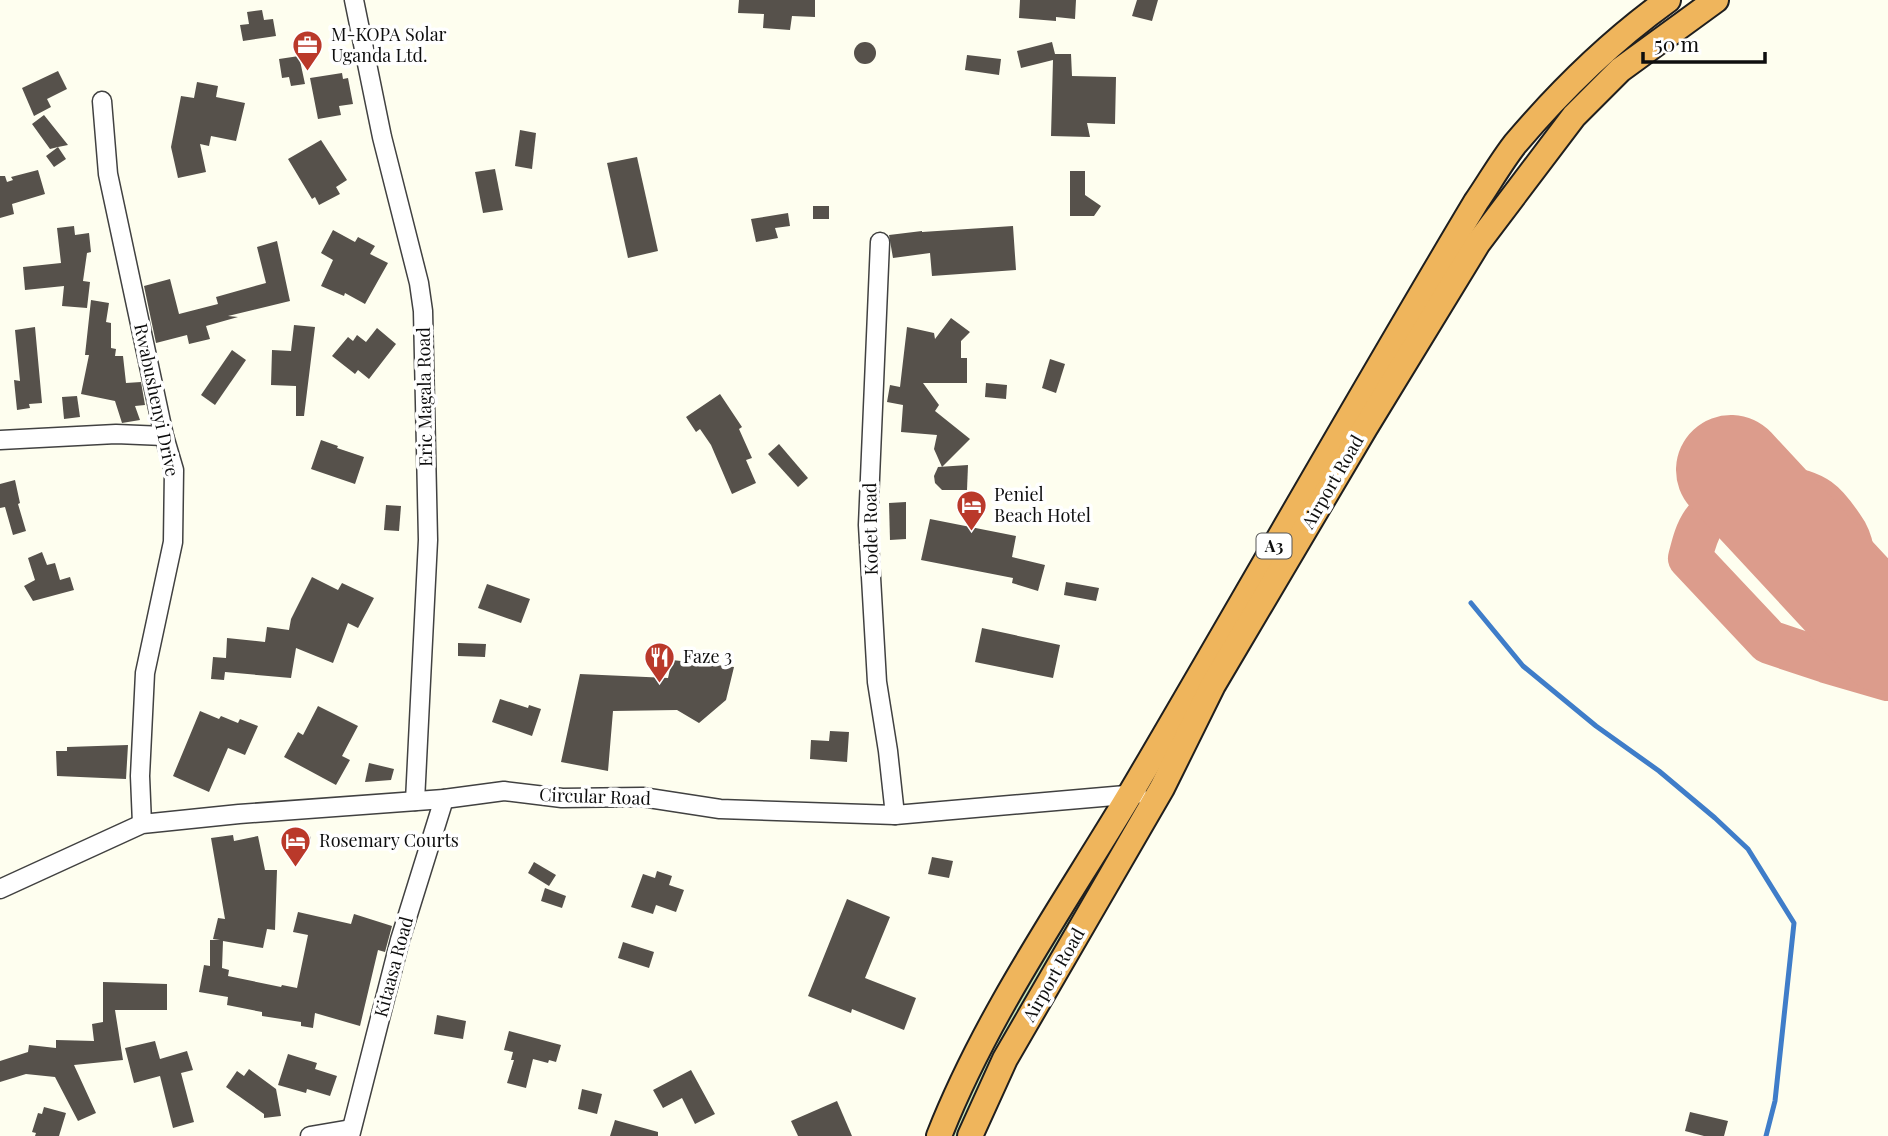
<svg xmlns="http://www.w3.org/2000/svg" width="1888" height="1136" font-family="'Playfair Display',serif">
<rect width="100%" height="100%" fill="#fefeef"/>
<polygon fill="#cbe8ba" points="1135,801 1136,813 1070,921 990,1061 957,1136 945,1136 980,1058"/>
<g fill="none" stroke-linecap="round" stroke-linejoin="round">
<polyline stroke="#3f7dc9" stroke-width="5" points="1471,603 1523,666 1596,726 1659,771 1715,818 1748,849 1794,923 1775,1101 1766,1136"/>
<path stroke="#dc9c8c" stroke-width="44" d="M 1854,603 C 1853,581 1857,553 1846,533 C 1839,522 1829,507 1819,500 C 1800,486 1755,483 1735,494 C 1722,500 1711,512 1703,523 C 1696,533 1693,547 1690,558 L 1769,642 L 1826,661 L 1888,679"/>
<polyline stroke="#dc9c8c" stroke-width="110" points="1731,470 1888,639"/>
</g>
<g fill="#56514b">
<polygon points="739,0 815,0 815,17 792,16 790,30 763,28 764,14 738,13"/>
<polygon points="1020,0 1076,0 1075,19 1056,17 1056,21 1019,18"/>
<polygon points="1137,0 1158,0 1152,21 1132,16"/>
<polygon points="262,10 264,20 273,19 276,36 243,41 240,25 249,24 247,12"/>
<polygon points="1052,42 1055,54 1071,54 1072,76 1116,77 1115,124 1087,123 1090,137 1051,136 1053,60 1021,68 1017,51"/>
<circle cx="865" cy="53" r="11"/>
<polygon points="967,55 1001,59 999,75 965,70"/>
<polygon points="299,56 305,84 291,86 289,77 282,78 279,59"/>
<polygon points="58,71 67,89 47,99 51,107 34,116 22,88"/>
<polygon points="342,73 343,79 348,78 353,104 339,106 341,115 318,119 310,78"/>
<polygon points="197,82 218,86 216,97 245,103 236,141 211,136 209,146 200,144 206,172 178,178 171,147 181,96 194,98"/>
<polygon points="44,115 68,145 58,147 66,159 54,167 46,156 58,147 50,149 32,124"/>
<polygon points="520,130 536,133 532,169 515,166"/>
<polygon points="321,140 347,180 336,187 340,194 319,205 315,197 312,199 288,159"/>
<polygon points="637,157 658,251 628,258 607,163"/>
<polygon points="495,169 503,210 483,213 475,172"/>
<polygon points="38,170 45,194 12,204 14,214 0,218 0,176 5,176 7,182 13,180 11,177"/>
<polygon points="1070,171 1085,171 1085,195 1101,206 1094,216 1070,216"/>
<rect x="813" y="206" width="16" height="13"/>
<polygon points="788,213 790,226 775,228 778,238 756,242 751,219"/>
<polygon points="74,226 75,235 89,233 91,252 87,253 83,281 90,282 87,308 62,306 64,286 25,290 23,267 61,263 57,228"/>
<polygon points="1013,226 1016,270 932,276 930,253 893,258 889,235 922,231 922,232"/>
<polygon points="333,230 355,242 358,237 375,246 370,254 388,263 365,304 345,293 344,296 321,286 333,260 321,253"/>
<polygon points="277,241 290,301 228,316 238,317 206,326 210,339 189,344 187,335 156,343 144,286 170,279 179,314 218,304 216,297 266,283 257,247"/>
<polygon points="91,300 109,303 106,322 111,323 111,348 116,349 115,356 123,356 126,383 141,382 145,405 135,406 140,420 122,423 115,401 81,394 89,355 85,355"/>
<polygon points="951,318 970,332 961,341 961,358 967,358 967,383 923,383 939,405 935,411 970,439 942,467 934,449 937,435 901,432 903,405 887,402 890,385 900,387 907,327 934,333 935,339"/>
<polygon points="294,325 315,327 304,416 296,416 296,386 271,385 272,350 291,351"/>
<polygon points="35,327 42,403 29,404 30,408 17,410 14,380 20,381 15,330"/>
<polygon points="377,328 396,344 369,379 358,370 355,374 332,356 348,337 353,341 357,335 366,342"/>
<polygon points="232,350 246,360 215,405 201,395"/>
<polygon points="1050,359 1065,364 1056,393 1042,388"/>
<polygon points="986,383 1007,385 1006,399 985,397"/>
<polygon points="720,394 742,427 739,429 752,458 746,460 756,483 732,494 711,445 700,429 696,432 686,417"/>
<polygon points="77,396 80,417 64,419 62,397"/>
<polygon points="321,440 338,446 337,448 364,457 355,484 311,469"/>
<polygon points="779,444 808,478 798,487 768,454"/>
<polygon points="968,465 967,490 942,490 935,483 934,476 938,467"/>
<polygon points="15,480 20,503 18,504 26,531 13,535 5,507 0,508 0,484"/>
<polygon points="906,502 906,539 890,540 889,503"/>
<polygon points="386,505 401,506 399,531 384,530"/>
<polygon points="930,519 1016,536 1012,557 1045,565 1038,591 1012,583 1013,578 921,560"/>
<polygon points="42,552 47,565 55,563 60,580 70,577 74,590 33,601 24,586 35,580 28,558"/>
<polygon points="312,577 338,590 342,583 374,598 358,628 348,623 333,663 296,648 291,678 225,672 224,680 211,679 213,657 226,658 227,638 265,642 267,627 289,630 291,619"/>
<polygon points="1066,582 1099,588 1096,601 1064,595"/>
<polygon points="487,584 530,599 521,623 478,608"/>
<polygon points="982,628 1060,645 1053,678 975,662"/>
<polygon points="458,643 486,644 485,657 458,656"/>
<polygon points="672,660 734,667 726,700 699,723 677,710 613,711 608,771 561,762 580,674 668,678"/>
<polygon points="500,699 528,708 529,705 541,709 532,736 492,722"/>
<polygon points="318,706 358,726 342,756 350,760 336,785 284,757 298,732 303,735"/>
<polygon points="200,711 219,719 221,716 238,723 240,719 258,726 245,755 228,748 209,792 173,776"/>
<polygon points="830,731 849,732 847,762 810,759 811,740 829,741"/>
<polygon points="128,745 126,779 57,776 56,751 67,751 67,747"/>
<polygon points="369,763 394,769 391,780 365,782"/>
<circle cx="303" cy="840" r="8"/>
<polygon points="233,835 234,841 258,836 265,870 277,870 275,930 267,929 263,948 223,941 222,968 229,970 228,976 281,987 282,985 297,988 308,935 293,932 298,912 351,924 354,914 392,926 385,952 378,950 360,1026 315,1013 313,1028 301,1026 301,1022 262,1016 262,1012 227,1005 228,997 199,992 204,965 210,966 210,940 220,940 213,939 218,918 225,919 211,838"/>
<polygon points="932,857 953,861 949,878 928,874"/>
<polygon points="534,862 556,875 549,886 528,873"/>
<polygon points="657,871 672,876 669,885 684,890 676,912 656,905 653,914 631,907 643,874 655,878"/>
<polygon points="545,888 566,896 562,908 541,901"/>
<polygon points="847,899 890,917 865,978 916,998 904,1030 852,1009 851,1013 808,996"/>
<polygon points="623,942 654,952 649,968 618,958"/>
<polygon points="103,982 167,984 167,1010 115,1010 123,1060 74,1065 96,1113 78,1121 55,1077 26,1074 0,1082 0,1061 28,1052 29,1045 56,1048 56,1040 94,1041 92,1024 103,1022"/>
<polygon points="437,1015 466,1021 463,1039 434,1034"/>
<polygon points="509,1031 561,1045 556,1062 549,1060 548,1063 533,1059 526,1088 507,1083 514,1060 511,1060 513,1052 504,1050"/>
<polygon points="155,1041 160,1059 187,1051 193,1070 181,1073 194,1122 173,1128 160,1076 134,1083 125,1048"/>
<polygon points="288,1054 317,1063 315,1069 337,1076 330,1096 307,1089 306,1093 278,1085"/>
<polygon points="249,1069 276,1089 281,1116 264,1118 264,1114 226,1087 237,1071 244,1076"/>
<polygon points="691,1070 715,1114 695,1124 682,1098 663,1108 653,1090"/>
<polygon points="582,1089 602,1094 597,1114 578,1109"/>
<polygon points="837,1101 852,1136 798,1136 791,1121"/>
<polygon points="44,1107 66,1113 59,1136 35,1136 36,1133 32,1132 38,1113 42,1114"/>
<polygon points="1690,1112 1728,1121 1724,1136 1704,1136 1685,1131"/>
<polygon points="615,1120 658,1132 658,1136 610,1136"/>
</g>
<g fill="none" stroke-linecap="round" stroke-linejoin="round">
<defs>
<g id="minor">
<polyline points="354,0 382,137 419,283 423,311 428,540 415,801"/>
<polyline points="102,101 108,174 164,436 174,470 173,542 145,673 140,776 142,824"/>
<polyline points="880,242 868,525 877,682 888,751 895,815"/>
<polyline points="0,440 116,434 164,436"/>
<polyline points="0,889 142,824 239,814 444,799 504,791 562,798 642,797 720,809 895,815 1137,794"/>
<polyline points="310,1136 351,1129"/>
<polyline points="350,1136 400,940 444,799"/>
</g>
<g id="highway">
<path d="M 939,1136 C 986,1016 1063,906 1129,796 C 1245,599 1358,399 1476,202 C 1489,183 1501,162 1515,144 C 1560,91 1611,41 1668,0"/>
<polyline points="970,1136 1005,1059 1162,788 1213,685 1365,428 1478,243 1574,116 1620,70 1716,0"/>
</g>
</defs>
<use href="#minor" stroke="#414141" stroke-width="21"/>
<use href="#highway" stroke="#1f1f1f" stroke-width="28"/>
<use href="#minor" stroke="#fff" stroke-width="18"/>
<use href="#highway" stroke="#efb55c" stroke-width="24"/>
</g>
<defs>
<symbol id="office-pin" viewBox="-11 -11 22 30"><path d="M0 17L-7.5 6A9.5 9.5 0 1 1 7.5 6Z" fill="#ba392a" stroke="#fff"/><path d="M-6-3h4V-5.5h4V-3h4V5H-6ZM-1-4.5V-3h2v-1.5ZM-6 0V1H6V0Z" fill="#fff"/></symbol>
<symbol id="hotel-pin" viewBox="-11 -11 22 30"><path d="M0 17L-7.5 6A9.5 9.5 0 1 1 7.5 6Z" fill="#ba392a" stroke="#fff"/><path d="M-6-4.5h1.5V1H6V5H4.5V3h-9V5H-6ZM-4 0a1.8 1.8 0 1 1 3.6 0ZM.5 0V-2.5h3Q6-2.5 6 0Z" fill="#fff"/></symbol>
<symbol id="restaurant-pin" viewBox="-11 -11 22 30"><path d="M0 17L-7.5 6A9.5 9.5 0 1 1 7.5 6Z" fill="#ba392a" stroke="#fff"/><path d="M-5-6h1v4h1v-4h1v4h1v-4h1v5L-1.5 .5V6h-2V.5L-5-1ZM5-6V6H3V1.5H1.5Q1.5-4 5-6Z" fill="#fff"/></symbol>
</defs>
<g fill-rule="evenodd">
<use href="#office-pin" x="290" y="28" width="35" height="47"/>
<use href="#hotel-pin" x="954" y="488" width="35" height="47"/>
<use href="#restaurant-pin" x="642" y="640" width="35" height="47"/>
<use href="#hotel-pin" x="278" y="824" width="35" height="47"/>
</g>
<g text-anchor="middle" stroke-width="7" stroke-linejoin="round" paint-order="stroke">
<rect fill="#fff" stroke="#565656" stroke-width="2" x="1256.5" y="533.5" width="35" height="25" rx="5"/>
<g font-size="16" font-weight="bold" fill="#0e0e0e">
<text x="1274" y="552">A3</text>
</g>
<g font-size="18" fill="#0e0e0e" stroke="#fff" text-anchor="start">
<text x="331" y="41">M-KOPA Solar<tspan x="331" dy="21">Uganda Ltd.</tspan></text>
<text x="994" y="501">Peniel<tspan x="994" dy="21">Beach Hotel</tspan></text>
<text x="683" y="663">Faze 3</text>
<text x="319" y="847">Rosemary Courts</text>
</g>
<g font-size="18" fill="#0e0e0e" stroke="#fff">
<text transform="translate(425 397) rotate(-91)" y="6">Eric Magala Road</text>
<text transform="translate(156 400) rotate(78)" y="6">Rwabushenyi Drive</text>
<text transform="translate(1333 482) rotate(-60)" y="6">Airport Road</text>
<text transform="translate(871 529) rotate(-91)" y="6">Kodet Road</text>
<text transform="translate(595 797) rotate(2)" y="6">Circular Road</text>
<text transform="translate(394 967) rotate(-75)" y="6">Kitaasa Road</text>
<text transform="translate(1054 975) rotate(-60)" y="6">Airport Road</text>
</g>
</g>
<path d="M1643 52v10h122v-10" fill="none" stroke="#0e0e0e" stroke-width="3.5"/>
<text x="1654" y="52" font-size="21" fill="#0e0e0e" stroke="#ffffff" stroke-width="5" paint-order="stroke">50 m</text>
</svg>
